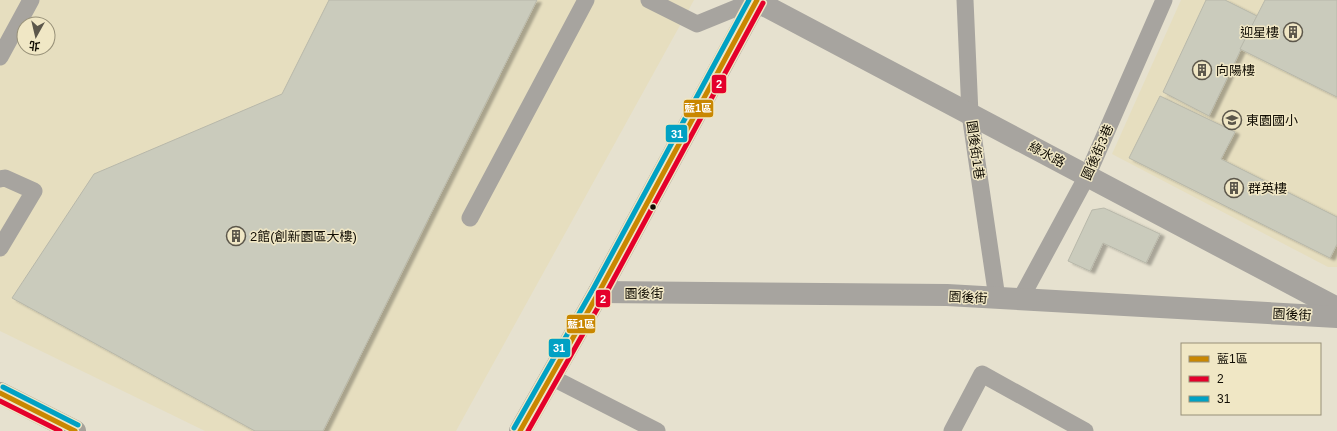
<svg xmlns="http://www.w3.org/2000/svg" width="1337" height="431" font-family="Arial,'Noto Sans TC',sans-serif">
<defs>
<filter id="shadow"><feDropShadow dx="4.5" dy="2.5" stdDeviation="1" flood-color="#0004"/></filter>
</defs>
<rect width="100%" height="100%" fill="#e6e1cf"/>
<g fill="#e6debf" fill-rule="evenodd">
<path d="M 0,0 L 694,0 L 456,431 L 205,431 L 0,331 ZM 24,24 L 48,24 L 48,48 L 24,48 Z"/>
<polygon points="1181,0 1337,0 1337,267 1328,267 1112,154"/>
</g>
<g fill="#cacbbc" stroke="#b8b8aa" filter="url(#shadow)">
<polygon points="329,0 537,0 323,431 255,431 12,298 94,174 282,94"/>
<polygon points="1206,0 1225,0 1257,16 1209,116 1163,92"/>
<polygon points="1265,0 1337,0 1337,97 1240,49"/>
<polygon points="1160,96 1235,132 1221,159 1337,217 1337,244 1330,258 1129,158"/>
<polygon points="1104,208 1160,234 1146,263 1103,243 1090,271 1068,261 1092,210"/>
</g>
<g fill="none" stroke-linecap="round" stroke-linejoin="round">
<g stroke="#a7a49f" stroke-width="17">
<polyline points="649,0 697,24 756,0"/>
<polyline points="965,0 970,114 997,298"/>
<polyline points="0,57 31,0"/>
<polyline points="0,179 5,178 34,191 0,248"/>
<polyline points="470,218 586,0"/>
<polyline points="1020,300 1087,176 1164,0"/>
<polyline points="551,377 657,431"/>
<polyline points="952,431 982,374 1085,431"/>
</g>
<g stroke="#a7a49f" stroke-width="22">
<polyline points="756,1 1337,308"/>
<polyline points="599,292 947,295 1337,317"/>
<polyline points="520,431 599,292 757,0"/>
</g>
<polyline stroke="#a6a29a" stroke-width="22" points="0,393 75,431"/>
<defs>
<g id="bus-1">
<polyline points="0,393 75,431"/>
<polyline points="520,431 599,292 757,0"/>
</g>
<g id="bus-2">
<polyline points="0,401 60,431"/>
<polyline points="528,431 605,295 763,3"/>
</g>
<g id="bus-3">
<polyline points="3,387 78,425"/>
<polyline points="514,428 593,289 749,0"/>
</g>
</defs>
<use href="#bus-1" stroke="#f0e7c5" stroke-width="8"/>
<use href="#bus-2" stroke="#f0e7c5" stroke-width="8"/>
<use href="#bus-3" stroke="#f0e7c5" stroke-width="8"/>
<use href="#bus-1" stroke="#c98701" stroke-width="5"/>
<use href="#bus-2" stroke="#e4002b" stroke-width="5"/>
<use href="#bus-3" stroke="#01a1c4" stroke-width="5"/>
</g>
<defs>
<symbol id="building-ring" viewBox="-11 -11 22 22"><circle r="9.5" fill="#f0e7c5" stroke="#5c574b" stroke-width="1.5"/><path d="M-4-6H4V6H1V3H-1V6H-4ZM-2.5-4.3h1.7v1.8h-1.7ZM.8-4.3h1.7v1.8H.8ZM-2.5-1h1.7V.8h-1.7ZM.8-1h1.7V.8H.8Z" fill="#5c574b"/></symbol>
<symbol id="school-ring" viewBox="-11 -11 22 22"><circle r="9.5" fill="#f0e7c5" stroke="#5c574b" stroke-width="1.5"/><path d="M0-5L7-2L0 1L-7-2ZM-4 1L0 2.5L4 1V4Q0 6-4 4Z" fill="#5c574b"/></symbol>
</defs>
<g fill-rule="evenodd">
<use href="#building-ring" x="1282" y="21" width="22" height="22"/>
<use href="#building-ring" x="1191" y="59" width="22" height="22"/>
<use href="#school-ring" x="1221" y="109" width="22" height="22"/>
<use href="#building-ring" x="1223" y="177" width="22" height="22"/>
<use href="#building-ring" x="225" y="225" width="22" height="22"/>
</g>
<circle fill="#110d04" stroke="#f0e7c5" stroke-width="1.5" cx="653" cy="207" r="3.5"/>
<g text-anchor="middle" stroke-width="3" stroke-linejoin="round" paint-order="stroke">
<g font-size="13" fill="#110d04" stroke="#f0e7c5" text-anchor="start">
<text x="1279" y="37" text-anchor="end">迎星樓</text>
<text x="1216" y="75">向陽樓</text>
<text x="1246" y="125">東園國小</text>
<text x="1248" y="193">群英樓</text>
<text x="250" y="241">2館(創新園區大樓)</text>
</g>
<g font-size="13" fill="#110d04" stroke="#f0e7c5">
<text transform="translate(976 150) rotate(82)" y="5">園後街1巷</text>
<text transform="translate(1097 152) rotate(-66)" y="5">園後街3巷</text>
<text transform="translate(1047 154) rotate(28)" y="5">綠水路</text>
<text x="644" y="298">園後街</text>
<text transform="translate(968 297) rotate(3)" y="5">園後街</text>
<text transform="translate(1292 314) rotate(3)" y="5">園後街</text>
</g>
</g>
<g stroke="#f0e7c5" stroke-width="1.5">
<rect x="711" y="74" width="16" height="20" rx="4" fill="#e4002b"/>
<rect x="683" y="99" width="31" height="19" rx="4" fill="#c98701"/>
<rect x="665" y="124" width="23" height="19" rx="4" fill="#01a1c4"/>
<rect x="595" y="289" width="16" height="19" rx="4" fill="#e4002b"/>
<rect x="566" y="314" width="30" height="20" rx="4" fill="#c98701"/>
<rect x="548" y="338" width="23" height="20" rx="4" fill="#01a1c4"/>
</g>
<g font-size="11" text-anchor="middle" font-weight="bold" fill="#fff">
<text x="719" y="88">2</text>
<text x="698" y="112">藍1區</text>
<text x="677" y="138">31</text>
<text x="603" y="303">2</text>
<text x="581" y="328">藍1區</text>
<text x="559" y="352">31</text>
</g>
<rect x="1181" y="343" width="140" height="72" fill="#f0e7c5" stroke="#979078"/>
<rect x="1189" y="356" width="20" height="6" fill="#c98701" stroke="#979078"/>
<text x="1217" y="363" font-size="12" fill="#110d04">藍1區</text>
<rect x="1189" y="376" width="20" height="6" fill="#e4002b" stroke="#979078"/>
<text x="1217" y="383" font-size="12" fill="#110d04">2</text>
<rect x="1189" y="396" width="20" height="6" fill="#01a1c4" stroke="#979078"/>
<text x="1217" y="403" font-size="12" fill="#110d04">31</text>
<g transform="translate(36 36) rotate(188)"><circle r="19" fill="#f0e7c5" stroke="#979078"/>
<path d="M0-3L7 15L0 10L-7 15Z" fill="#5c574b"/>
<text y="-6" font-size="11" font-weight="bold" text-anchor="middle" fill="#110d04">北</text>
</g>
</svg>
